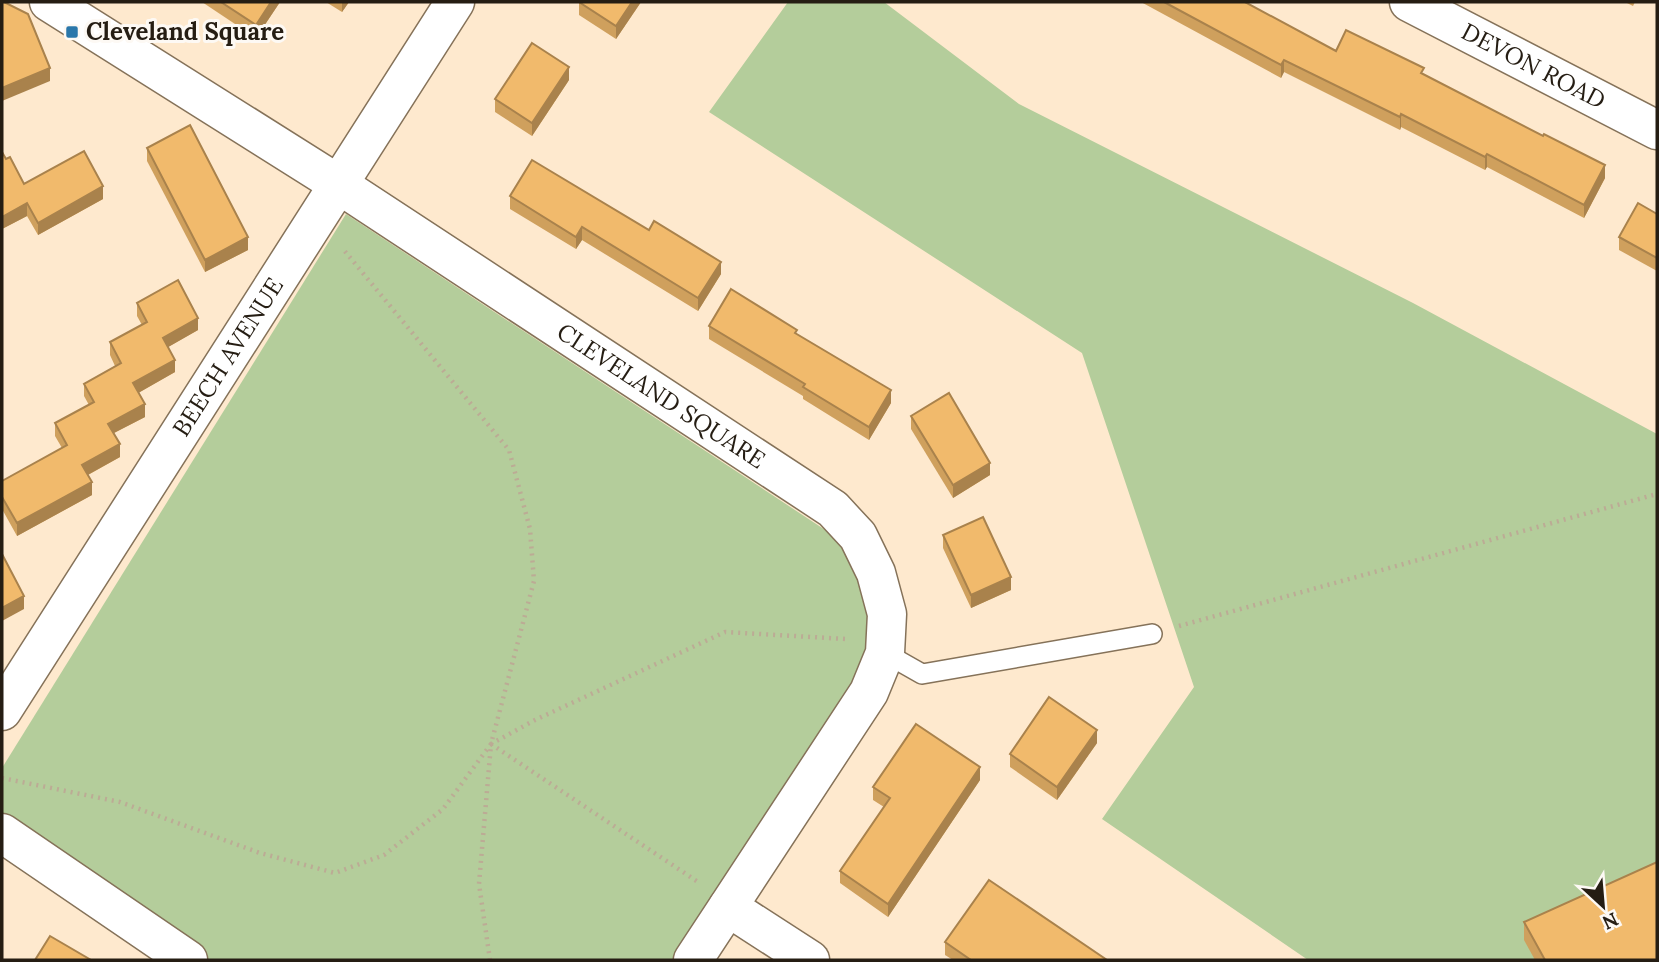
<svg xmlns="http://www.w3.org/2000/svg" width="1659" height="962" font-family="Lora,serif">
<rect width="100%" height="100%" fill="#fee9ce"/>
<g fill="#b4cd9b">
<polygon points="788,2 884,2 1019,104 1413,303 1657,434 1657,960 1308,960 1102,819 1194,687 1082,353 709,112"/>
<polygon points="346,214 845,543 872,604 864,671 673,960 204,960 2,822 2,768"/>
</g>
<g fill="none" stroke-linecap="round" stroke-linejoin="round">
<defs>
<polyline id="lane" points="885,653 922,674 1152,634"/>
<g id="street">
<path id="s1" d="M 49,2 L 338,184 L 833,509 L 858,536 L 876,573 L 887,614 L 885,653 L 869,692 L 693,960"/>
<path id="s2" d="M 1409,2 L 1657,130"/>
<path id="s3" d="M 2,711 L 455,2"/>
<polyline points="2,833 188,960"/>
<polyline points="728,907 810,960"/>
</g>
</defs>
<use href="#lane" stroke="#857259" stroke-width="22"/>
<use href="#street" stroke="#857259" stroke-width="41"/>
<g stroke="#bcab95" stroke-width="4.5" stroke-dasharray="2 5" stroke-linecap="butt">
<polyline points="1179,626 1657,494"/>
<polyline points="491,744 698,882"/>
<polyline points="2,778 120,802 260,853 335,873 384,855 443,809 491,744 534,581 530,529 509,450 343,249"/>
<polyline points="490,960 479,884 491,744 535,720 725,632 846,639"/>
</g>
<use href="#lane" stroke="#fff" stroke-width="19"/>
<use href="#street" stroke="#fff" stroke-width="38"/>
</g>
<g fill="#cfa05d">
<polygon points="202,2 280,2 256,38"/>
<polygon points="326,2 349,2 342,12"/>
<polygon points="579,2 641,2 616,39 579,15"/>
<polygon points="1141,2 1245,2 1336,51 1424,74 1605,178 1584,218 1487,167 1485,170 1401,127 1400,130 1284,72 1281,78"/>
<polygon points="1625,2 1635,2 1633,6"/>
<polygon points="569,80 532,136 495,112 495,99"/>
<polygon points="147,148 248,250 205,272 147,161"/>
<polygon points="2,152 24,184 103,199 38,235 27,216 2,229"/>
<polygon points="510,196 721,274 698,311 582,240 576,249 510,209"/>
<polygon points="1657,214 1657,271 1619,250 1619,237"/>
<polygon points="137,303 198,330 168,347 175,372 138,393 145,417 114,433 120,457 88,475 92,495 17,536 2,509 2,481 62,448 55,436 55,423 89,405 84,396 84,384 115,366 110,355 110,342 142,325 137,316"/>
<polygon points="709,326 797,334 891,403 869,440 803,399 803,396 709,339"/>
<polygon points="911,416 990,475 953,498 911,429"/>
<polygon points="943,535 1011,590 971,608 943,548"/>
<polygon points="1097,743 1057,800 1010,767 1010,754"/>
<polygon points="980,780 888,917 840,883 840,871 884,807 873,800 873,787"/>
<polygon points="1524,922 1657,960 1535,960 1524,940"/>
<polygon points="945,942 1107,960 953,960 945,955"/>
</g>
<g fill="#a9824c">
<polygon points="271,2 280,2 256,38 256,25"/>
<polygon points="342,2 349,2 342,12"/>
<polygon points="632,2 641,2 616,39 616,26"/>
<polygon points="1284,60 1284,72 1281,78 1281,65"/>
<polygon points="569,67 569,80 532,136 532,123"/>
<polygon points="50,68 50,81 2,101 2,88"/>
<polygon points="1401,114 1401,127 1400,130 1400,117"/>
<polygon points="1487,154 1487,167 1485,170 1485,157"/>
<polygon points="1605,165 1605,178 1584,218 1584,205"/>
<polygon points="103,186 103,199 38,235 38,223"/>
<polygon points="27,203 27,216 2,229 2,217"/>
<polygon points="582,227 582,240 576,249 576,237"/>
<polygon points="248,237 248,250 205,272 205,260"/>
<polygon points="721,262 721,274 698,311 698,298"/>
<polygon points="198,318 198,330 163,350 163,338"/>
<polygon points="175,360 175,372 133,396 133,383"/>
<polygon points="891,390 891,403 869,440 869,427"/>
<polygon points="145,404 145,417 108,436 108,424"/>
<polygon points="120,444 120,457 82,478 82,465"/>
<polygon points="990,463 990,475 953,498 953,485"/>
<polygon points="92,482 92,495 17,536 17,523"/>
<polygon points="1011,577 1011,590 971,608 971,595"/>
<polygon points="24,596 24,609 2,621 2,608"/>
<polygon points="1097,730 1097,743 1057,800 1057,787"/>
<polygon points="980,767 980,780 888,917 888,904"/>
</g>
<g fill="#f1ba6c" stroke="#a9824c" stroke-width="2">
<polygon points="2,2 4,2 28,14 50,68 2,88"/>
<polygon points="221,2 271,2 256,25"/>
<polygon points="579,2 632,2 616,26"/>
<polygon points="1164,2 1245,2 1336,51 1346,30 1424,68 1421,73 1543,136 1544,134 1605,165 1584,205 1487,154 1485,157 1401,114 1400,117 1284,60 1281,65"/>
<polygon points="532,43 569,67 532,123 495,99"/>
<polygon points="190,125 248,237 205,260 147,148"/>
<polygon points="84,151 103,186 38,223 27,203 2,217 2,152 6,159 10,157 24,184"/>
<polygon points="532,160 649,230 654,221 721,262 698,298 582,227 576,237 510,196"/>
<polygon points="1638,203 1657,214 1657,258 1619,237"/>
<polygon points="178,280 198,318 163,338 175,360 133,383 145,404 108,424 120,444 82,465 92,482 17,523 2,497 2,481 67,445 55,423 94,402 84,384 121,363 110,342 147,322 137,303"/>
<polygon points="731,289 797,330 795,333 891,390 869,427 803,387 805,384 709,326"/>
<polygon points="949,393 990,463 953,485 911,416"/>
<polygon points="983,517 1011,577 971,595 943,535"/>
<polygon points="2,554 24,596 2,608"/>
<polygon points="1049,697 1097,730 1057,787 1010,754"/>
<polygon points="916,724 980,767 888,904 840,871 890,798 873,787"/>
<polygon points="1657,862 1657,960 1545,960 1524,922"/>
<polygon points="989,880 1107,960 971,960 945,942"/>
<polygon points="50,936 91,960 35,960"/>
</g>
<rect fill="#2a77aa" stroke="#fdf9f4" stroke-width="2.5" x="65" y="25" width="14" height="14" rx="3.5"/>
<g text-anchor="middle" stroke-width="6" stroke-linejoin="round" paint-order="stroke">
<g font-size="24" font-weight="bold" fill="#251d13" stroke="#fdf9f4" text-anchor="start">
<text x="86" y="40">Cleveland Square</text>
</g>
<g font-size="24" fill="#251d13" stroke="#fdf9f4">
<text dy="8" stroke="none"><textPath href="#s2" startOffset="140">DEVON ROAD</textPath></text>
<text dy="8" stroke="none"><textPath href="#s3" startOffset="420">BEECH AVENUE</textPath></text>
<text dy="8" stroke="none"><textPath href="#s1" startOffset="728">CLEVELAND SQUARE</textPath></text>
</g>
</g>
<rect width="1659" height="962" fill="none" stroke="#251d13" stroke-width="7"/>
<g transform="translate(1603 906) rotate(154)" stroke="#fdf9f4" stroke-width="5" paint-order="stroke">
<path d="M0-5L12 26L0 18L-12 26Z" fill="#251d13"/>
<text y="-10" font-size="19" font-weight="bold" text-anchor="middle" fill="#251d13">N</text>
</g>
</svg>
